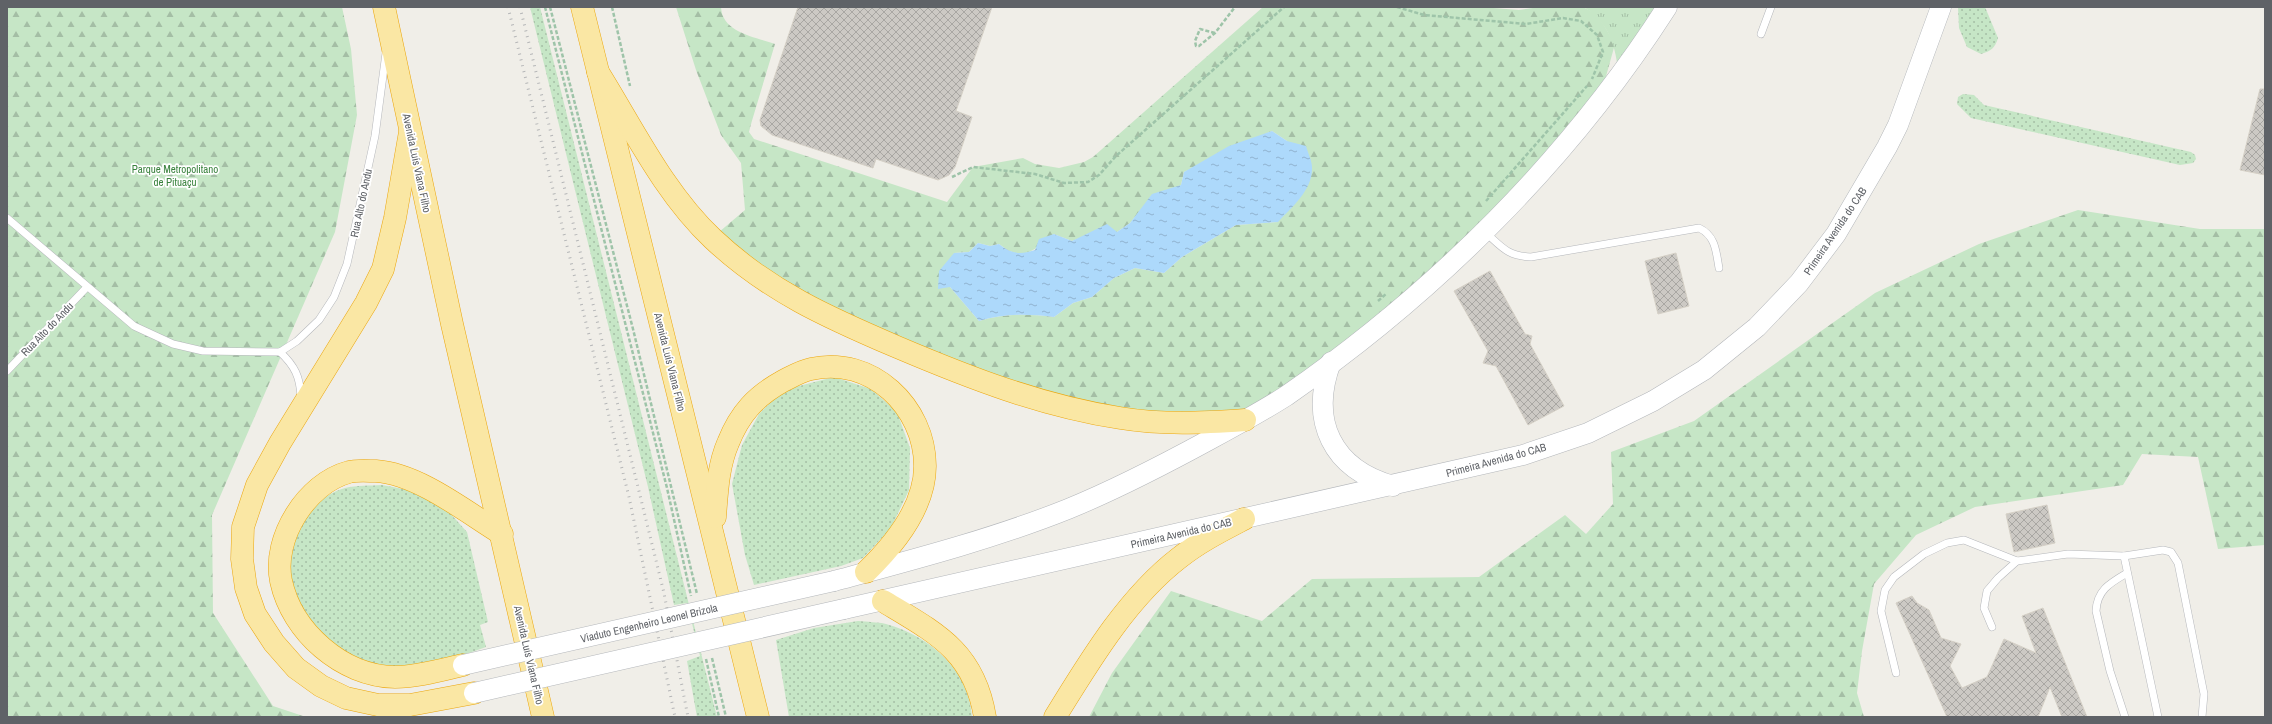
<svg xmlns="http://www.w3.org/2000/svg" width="2272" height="724" font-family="'Archivo Narrow',sans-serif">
<defs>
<pattern id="grass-dots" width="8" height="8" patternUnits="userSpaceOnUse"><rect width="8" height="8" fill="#c6e6c6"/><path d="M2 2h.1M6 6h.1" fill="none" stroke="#a4bea5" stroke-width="1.8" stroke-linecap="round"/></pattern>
<pattern id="forest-firs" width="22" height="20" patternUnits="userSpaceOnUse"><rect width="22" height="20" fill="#c6e6c6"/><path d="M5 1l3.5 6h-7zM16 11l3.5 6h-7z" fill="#a4bea5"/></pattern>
<pattern id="park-tufts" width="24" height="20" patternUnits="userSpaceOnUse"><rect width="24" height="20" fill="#c6e6c6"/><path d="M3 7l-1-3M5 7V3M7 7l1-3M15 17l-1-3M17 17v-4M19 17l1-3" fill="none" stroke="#a4bea5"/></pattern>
<pattern id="water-ripples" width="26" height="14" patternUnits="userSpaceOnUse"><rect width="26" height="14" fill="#add9fb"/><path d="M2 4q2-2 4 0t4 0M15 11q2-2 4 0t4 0" fill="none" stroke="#90b3cf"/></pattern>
<pattern id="building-cross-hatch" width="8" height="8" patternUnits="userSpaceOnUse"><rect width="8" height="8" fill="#ccc9c4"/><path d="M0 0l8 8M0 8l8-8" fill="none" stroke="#a9a7a3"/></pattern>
</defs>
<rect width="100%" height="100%" fill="#f0eee8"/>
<g fill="url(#grass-dots)">
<polygon points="530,7 540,7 717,717 697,717 687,661 700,656 687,603 674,605 648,487"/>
<path d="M 1958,7 L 1985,7 L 1998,38 C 1995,48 1991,51 1981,54 L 1967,47 L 1959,28 Z"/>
<polygon points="1963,94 1974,95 1984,105 2191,152 2195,155 2196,159 2193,163 2180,165 1971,118 1957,104 1958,97"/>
<polygon points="834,377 871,389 897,412 910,448 909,490 891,528 863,558 841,566 754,585 745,555 732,484 742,445 759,414 775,398 795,387"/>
<path d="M 382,485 L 419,492 L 449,512 L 467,532 L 488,622 L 480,625 L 486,647 C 454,658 414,673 380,665 C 314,650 258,576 307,515 C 316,503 330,492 345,488 C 357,485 370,486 382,485 Z"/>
<path d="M 858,621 C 867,622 878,622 886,624 C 930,636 969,670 972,717 L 789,717 L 776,640 L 814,628 Z"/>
</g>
<g fill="url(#forest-firs)" fill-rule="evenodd">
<polygon points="7,7 342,7 351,49 357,115 335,232 212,515 213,613 273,706 306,717 7,717"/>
<path d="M 676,7 L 721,7 C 722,33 756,37 775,44 L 751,124 L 749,132 L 754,139 L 947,202 L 973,167 L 1023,158 L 1035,164 L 1059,168 L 1084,162 L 1093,157 L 1263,7 L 1481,7 L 1519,10 L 1540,7 L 1581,7 C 1598,10 1607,31 1615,44 L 1598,105 L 1484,230 L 1245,420 L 1120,418 L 886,342 L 712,238 L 745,210 L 741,163 L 721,135 L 696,70 ZM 1272,131 L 1287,141 L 1278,222 L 1236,225 L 1182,257 L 1164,273 L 1135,268 L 1114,278 L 1092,297 L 1073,303 L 1054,317 C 1028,314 1005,313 979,321 L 950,287 L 954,253 L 969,252 L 978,243 L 990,246 L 999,244 C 1023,263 1033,251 1054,234 L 1072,241 L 1085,236 L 1117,232 L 1130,223 L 1139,212 L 1181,185 L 1184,172 Z"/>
<polygon points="2078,210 2200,229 2265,229 2265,545 2218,549 2198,457 2142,454 2123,485 1975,507 1916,535 1874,584 1862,651 1857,693 1864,717 1089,717 1112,673 1171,591 1262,621 1312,579 1479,577 1565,515 1586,534 1613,504 1611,452 1694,421 1875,293 1979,244"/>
</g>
<path fill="url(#park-tufts)" d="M 1581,7 L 1667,7 L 1619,77 C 1616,52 1613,32 1594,15 C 1590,11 1587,8 1581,7 Z"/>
<path fill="url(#water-ripples)" d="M 1272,131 L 1287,141 L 1306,146 C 1308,153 1312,161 1312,167 C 1313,190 1292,207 1278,222 L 1236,225 L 1182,257 L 1164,273 L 1135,268 L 1114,278 L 1092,297 L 1073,303 L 1054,317 C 1028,314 1005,313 979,321 L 950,287 L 938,289 L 939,271 L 954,253 L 969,252 L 978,243 L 990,246 L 999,244 C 1012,254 1019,255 1035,250 L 1039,239 L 1054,234 L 1072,241 L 1107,224 L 1117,232 L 1130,223 L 1152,194 L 1181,185 L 1184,172 L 1229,146 Z"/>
<g fill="url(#building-cross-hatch)" stroke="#d5d0c6">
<polygon points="798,7 992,7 956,111 972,117 955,167 949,175 938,180 876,159 873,168 772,135 761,126 760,120"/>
<polygon points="2260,89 2265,89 2265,175 2240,170"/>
<polygon points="1676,253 1689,306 1658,314 1645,261"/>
<polygon points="1490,271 1525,334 1532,336 1530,344 1564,406 1528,425 1496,366 1483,363 1488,351 1454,291"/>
<polygon points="2047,505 2055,543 2014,552 2006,514"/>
<polygon points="1912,596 1917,603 1929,610 1941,638 1961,644 1950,666 1962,688 1987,677 2004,639 2036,653 2022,616 2043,608 2087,717 2062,717 2050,687 2038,717 1947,717 1896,603"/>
</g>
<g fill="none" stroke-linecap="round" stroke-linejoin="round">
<defs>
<g id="service">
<polyline points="1761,34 1771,7"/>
<polyline points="7,218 134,326 173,344 203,351 280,352 297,341 319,320 334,297 347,264 375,136 386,53"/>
<path d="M 1485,232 C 1502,247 1507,256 1531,257 L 1699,228 C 1716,236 1716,252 1719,268"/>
<path d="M 280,352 C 295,366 300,377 301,397"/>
<polyline points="7,371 87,287"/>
<polyline points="1992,627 1984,608 1987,591 1998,578 2017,561 2068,554 2124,556"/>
<polyline points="1896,673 1881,611 1885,590 1894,577 1924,554 1947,543 1964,540 2017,561"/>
<path d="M 2125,717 L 2110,671 L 2096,611 C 2097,590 2110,583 2127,573"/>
<polyline points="2158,717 2124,556 2163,550 2171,552 2178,563 2204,694 2202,717"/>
</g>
<g id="secondary">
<path d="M 1331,362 C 1309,421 1332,469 1393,486"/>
<path d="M 834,581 C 912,560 993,539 1068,509 C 1117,489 1163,465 1209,440 C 1235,426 1261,412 1286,396 C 1435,293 1569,160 1667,7"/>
<polyline points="844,609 1523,455 1588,433 1653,401 1704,370 1757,327 1799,283 1836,234 1887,147 1898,125 1941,7"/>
</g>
<g id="trunk">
<polyline points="384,7 452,324 543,717"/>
<polyline points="582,7 758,717"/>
<path d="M 598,72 C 633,128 664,193 713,239 C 768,291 829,318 897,347 C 970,378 1042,406 1120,418 C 1162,425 1203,423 1245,420"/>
<polyline points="410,132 395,218 383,269 366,303 280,443 257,485 243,527 242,559 246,588 255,614 274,643 296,668 321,686 346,698 378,705 410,705 474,693"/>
<path d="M 715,517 C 717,492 718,466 728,443 C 740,413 756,396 783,381 C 791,377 801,371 811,369 C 871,355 925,407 925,466 C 925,507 894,545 866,572"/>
<path d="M 883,601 C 936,633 974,651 985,717"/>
<path d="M 463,665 C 441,670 417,677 395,677 C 342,676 292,632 281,581 C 272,538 307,483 349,472 C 356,470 368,471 376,471 C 419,474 466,512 502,534"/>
<path d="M 1055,717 C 1089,662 1127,598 1179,558 C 1199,542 1221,531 1244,519"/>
</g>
</defs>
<use href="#service" stroke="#b5b7bb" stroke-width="8"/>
<use href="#secondary" stroke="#b4b7bb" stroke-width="21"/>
<use href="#trunk" stroke="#eba60d" stroke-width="23"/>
<g stroke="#9ec4a9" stroke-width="2.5" stroke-dasharray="4 2" stroke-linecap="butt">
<polyline points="545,7 667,488 691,596"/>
<polyline points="550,7 633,329 697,594"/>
<polyline points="612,7 630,86"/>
<polyline points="1397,7 1424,15 1526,24 1563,18 1581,21 1597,35 1603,52 1592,79"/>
<polyline points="1215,33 1200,29 1195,41 1196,46 1199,46 1215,33 1235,7"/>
<polyline points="952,177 973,167 1035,174 1064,183 1088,182 1099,175 1116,156 1284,7"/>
<polyline points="1486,201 1587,86"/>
<polyline points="1378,301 1386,294"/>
<polyline points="712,658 726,717"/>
<polyline points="706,659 719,717"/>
</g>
<use href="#service" stroke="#fff" stroke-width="7"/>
<use href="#secondary" stroke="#fff" stroke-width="20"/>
<use href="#trunk" stroke="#fae7a4" stroke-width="22"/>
<g stroke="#b5b6b7" stroke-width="3" stroke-dasharray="1 5" stroke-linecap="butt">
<polyline points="508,7 629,497 675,717"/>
<polyline points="520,7 664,593 688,717"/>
</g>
<defs>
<g id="secondary-bridge">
<polyline points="463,665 834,581"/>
<polyline points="474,693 844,609"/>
</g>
</defs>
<use href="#secondary-bridge" stroke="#b4b7bb" stroke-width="21" stroke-linecap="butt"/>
<use href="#secondary-bridge" stroke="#fff" stroke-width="20"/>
</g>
<g text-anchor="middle" stroke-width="3.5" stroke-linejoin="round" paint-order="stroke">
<g font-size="11" fill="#5f6267" stroke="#fff">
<text transform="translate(417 163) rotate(78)" y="4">Avenida Luís Viana Filho</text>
<text transform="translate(361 203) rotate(-78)" y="4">Rua Alto do Andu</text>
<text transform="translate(1835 231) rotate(-56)" y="4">Primeira Avenida do CAB</text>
<text transform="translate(47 329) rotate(-46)" y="4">Rua Alto do Andu</text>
<text transform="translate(670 362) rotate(76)" y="4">Avenida Luís Viana Filho</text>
<text transform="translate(1496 460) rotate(-15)" y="4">Primeira Avenida do CAB</text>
<text transform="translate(1181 533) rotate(-13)" y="4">Primeira Avenida do CAB</text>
<text transform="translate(649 623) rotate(-13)" y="4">Viaduto Engenheiro Leonel Brizola</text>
<text transform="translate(529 655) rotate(77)" y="4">Avenida Luís Viana Filho</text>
</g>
<g font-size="11" fill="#3a833e" stroke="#fff">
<text x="175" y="173">Parque Metropolitano<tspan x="175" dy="13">de Pituaçu</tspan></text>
</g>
</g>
<rect width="2272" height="724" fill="none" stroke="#5f6267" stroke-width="16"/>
</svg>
